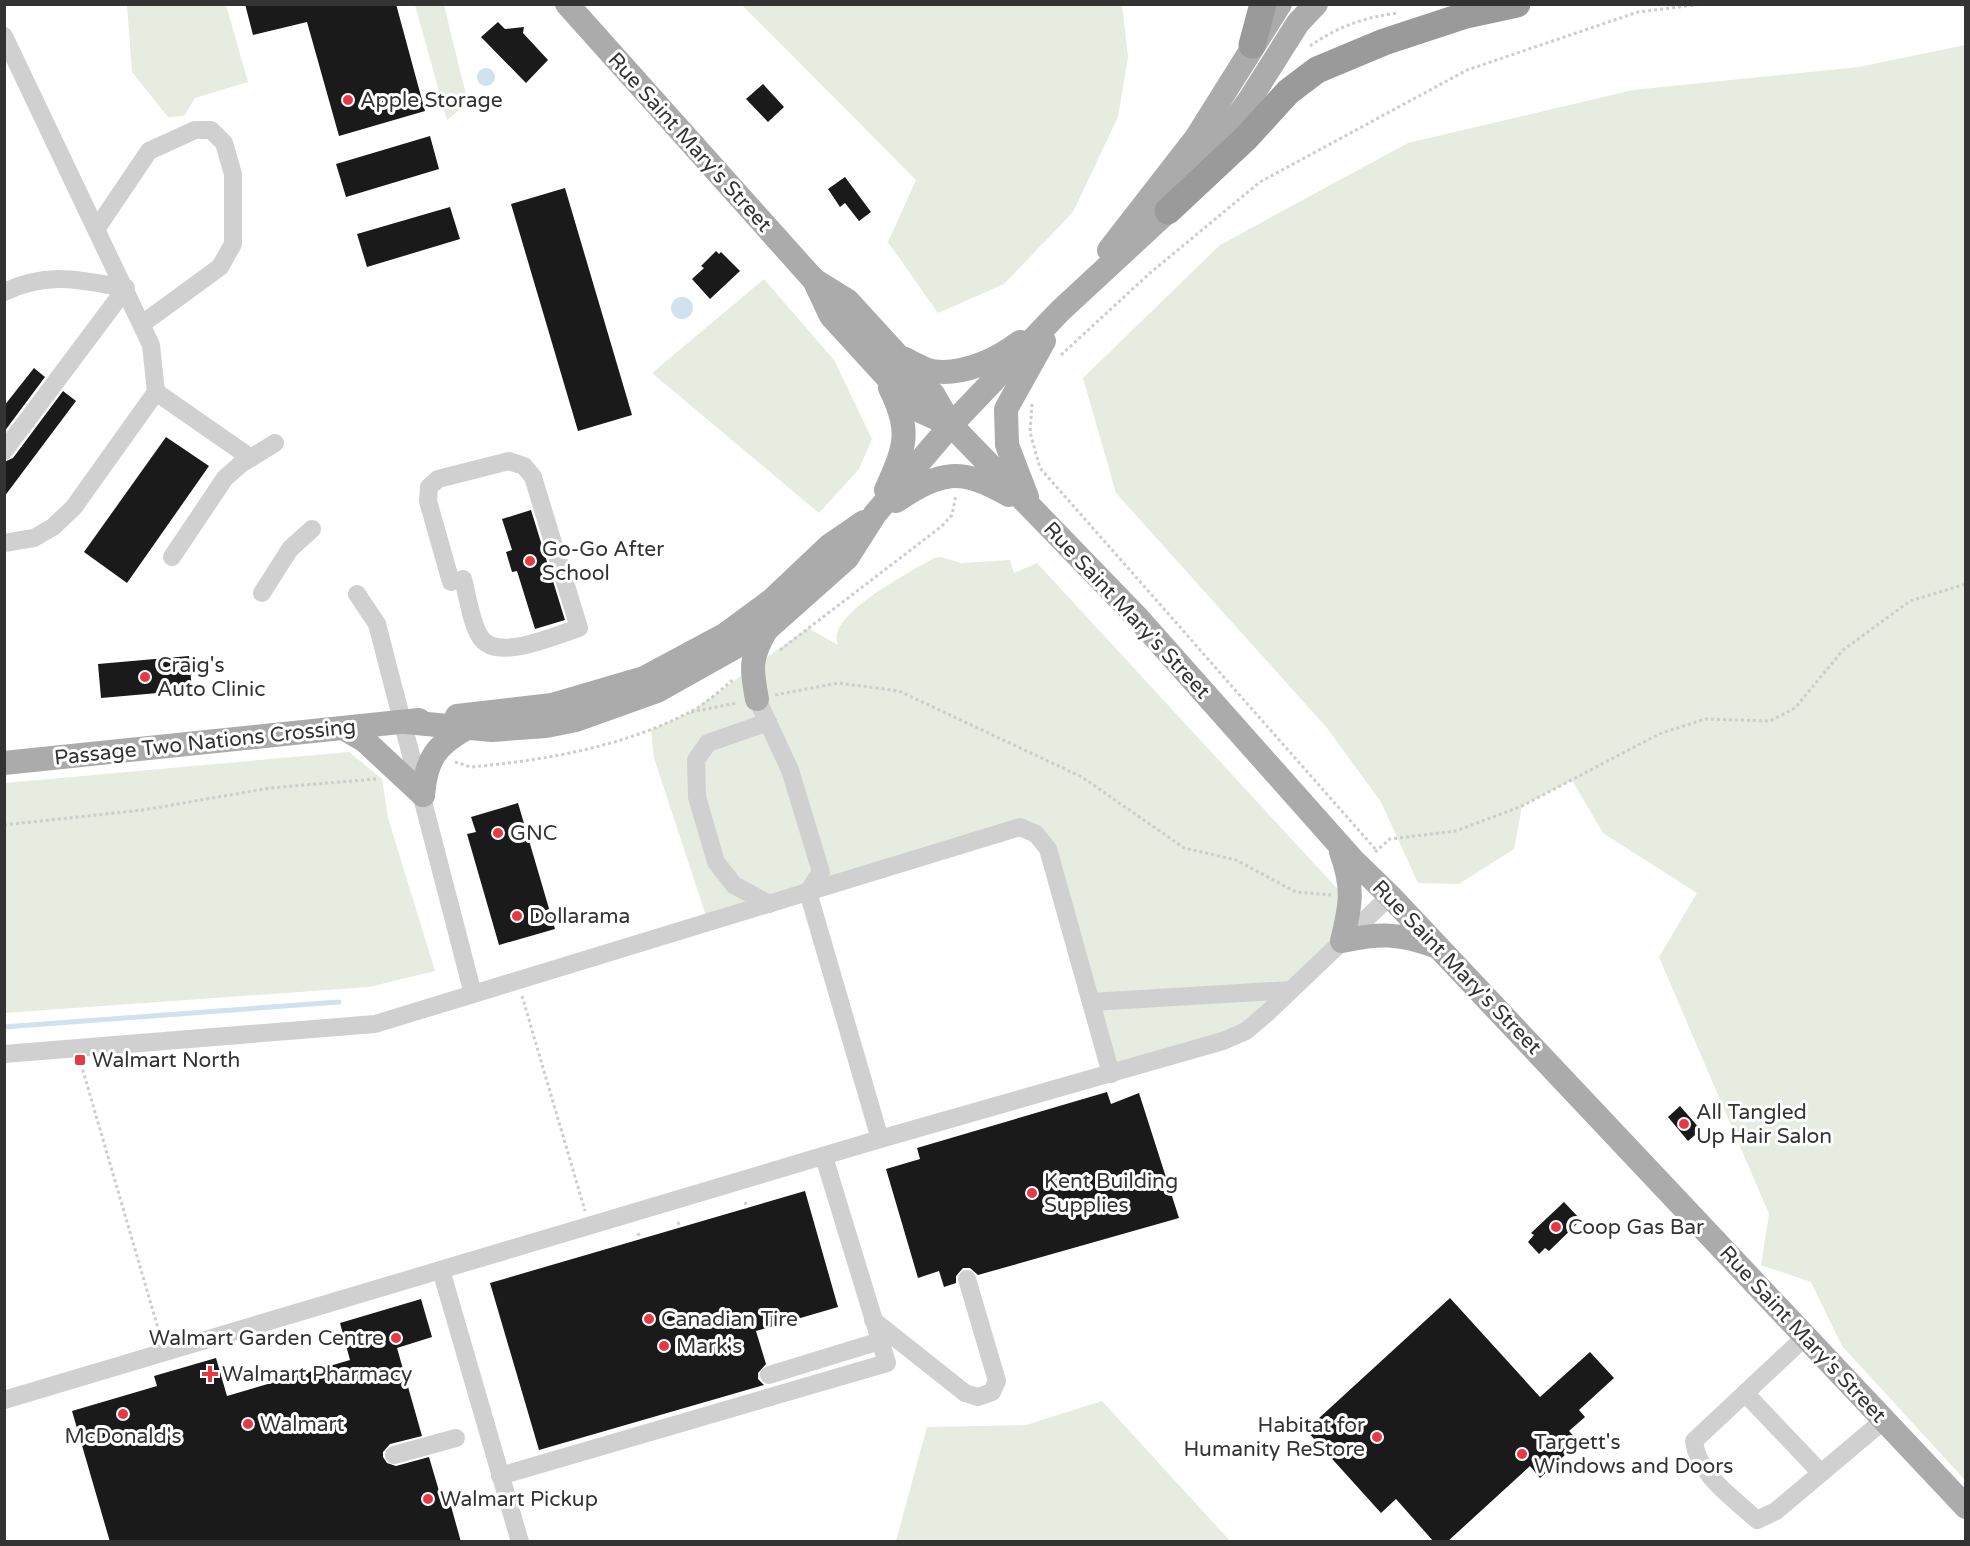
<svg xmlns="http://www.w3.org/2000/svg" width="1970" height="1546" font-family="'Varela Round',sans-serif">
<rect width="100%" height="100%" fill="#fff"/>
<g fill="#e6ecdf">
<polygon points="127,5 226,5 248,82 195,98 184,116 168,117 132,72"/>
<polygon points="415,5 444,5 468,103 447,120"/>
<polygon points="742,5 1122,5 1128,57 1118,117 1073,212 1004,284 938,313 888,242 916,180"/>
<polygon points="1965,45 1966,45 1965,1480 1842,1346 1811,1282 1761,1265 1769,1214 1659,957 1697,893 1603,833 1572,780 1522,806 1514,849 1459,884 1418,883 1381,802 1327,728 1116,493 1083,378 1220,245 1408,143 1633,90 1859,67"/>
<polygon points="764,279 834,360 872,439 859,469 819,513 652,373"/>
<path d="M 941,557 L 961,563 L 1010,560 L 1014,573 L 1037,563 L 1344,896 L 1342,941 L 1246,1031 L 1111,1074 L 1048,849 L 1020,827 L 708,922 L 654,758 L 651,730 L 691,712 L 808,628 L 838,645 C 824,615 913,571 934,558 Z"/>
<polygon points="349,752 382,779 388,818 435,971 369,987 5,1013 5,783"/>
<polygon points="1102,1401 1230,1541 896,1541 927,1427 1026,1425"/>
</g>
<g fill="#cfe2ee">
<circle cx="486" cy="77" r="9"/>
<circle cx="682" cy="308" r="11"/>
</g>
<g fill="none" stroke-linecap="round" stroke-linejoin="round">
<polyline stroke="#cfe2ee" stroke-width="5" points="4,1027 339,1002"/>
</g>
<g fill="#1a1a1a">
<polygon points="245,4 396,4 425,111 339,136 307,22 253,35"/>
<polygon points="498,22 505,29 524,27 523,33 548,60 526,83 481,37"/>
<polygon points="763,84 784,107 768,122 746,99"/>
<polygon points="430,136 439,169 346,197 336,164"/>
<polygon points="845,177 871,212 859,221 845,203 840,207 828,189"/>
<polygon points="565,188 632,415 578,431 511,204"/>
<polygon points="450,207 460,239 367,267 357,234"/>
<polygon points="716,251 719,254 721,252 740,271 710,299 692,279 704,268 701,266"/>
<polygon points="34,368 45,377 4,432 4,406"/>
<polygon points="63,391 76,401 4,497 4,462 13,458"/>
<polygon points="166,437 209,466 127,583 84,552"/>
<polygon points="531,510 565,620 535,629 517,571 512,572 506,552 512,550 502,519"/>
<polygon points="189,656 192,690 101,698 98,664"/>
<polygon points="518,803 555,929 499,945 467,834 476,832 471,817"/>
<polygon points="1107,1092 1111,1104 1139,1093 1179,1218 978,1275 970,1268 963,1268 956,1276 956,1283 944,1287 939,1271 918,1278 886,1169 920,1159 917,1148"/>
<polygon points="1680,1106 1701,1130 1688,1141 1668,1117"/>
<polygon points="805,1191 838,1307 756,1331 766,1364 758,1373 758,1379 764,1385 539,1450 490,1283"/>
<polygon points="1564,1202 1581,1220 1549,1251 1545,1248 1539,1254 1528,1242 1534,1235 1531,1233"/>
<polygon points="1450,1298 1540,1397 1590,1352 1614,1378 1579,1410 1585,1417 1569,1431 1579,1442 1540,1478 1530,1466 1447,1542 1434,1542 1396,1499 1381,1513 1306,1430"/>
<polygon points="421,1299 432,1337 397,1348 422,1436 390,1444 383,1452 383,1457 387,1463 396,1466 429,1457 444,1508 451,1506 461,1542 110,1542 72,1411 157,1386 154,1376 216,1358 227,1396 350,1360 340,1323"/>
</g>
<g fill="none" stroke-linecap="round" stroke-linejoin="round">
<g stroke="#cdcdcd" stroke-width="3" stroke-dasharray="3 3" stroke-linecap="butt">
<path d="M 1310,46 C 1337,27 1365,17 1398,13"/>
<polyline points="1061,355 1150,273 1260,182 1467,70 1638,12 1703,4"/>
<polyline points="1032,404 1030,432 1040,468 1376,850"/>
<polyline points="780,650 942,526 952,515 956,495"/>
<polyline points="775,695 838,683 899,691 1082,777 1184,848 1236,860 1296,892 1331,895"/>
<polyline points="691,712 737,703"/>
<path d="M 455,762 L 471,767 C 547,760 622,747 690,712 C 706,704 720,690 734,679"/>
<polyline points="4,825 143,810 270,788 376,779"/>
<polyline points="1375,852 1390,839 1456,831 1522,806 1659,734 1705,719 1770,721 1795,708 1843,650 1910,601 1966,584"/>
<polyline points="522,996 585,1211"/>
<polyline points="81,1064 160,1335"/>
<polyline points="745,1202 747,1208"/>
<polyline points="678,1222 680,1227"/>
<polyline points="638,1233 640,1239"/>
</g>
<g stroke="#d0d0d0" stroke-width="18">
<polyline points="4,36 151,345 156,392 74,507 53,527 34,538 4,543"/>
<polyline points="97,228 149,151 195,130 211,130 224,143 233,174 233,244 220,267 142,324"/>
<path d="M 4,292 C 50,271 78,280 126,288 L 4,451"/>
<polyline points="156,392 251,458"/>
<polyline points="172,557 225,478 241,464 275,443"/>
<path d="M 451,582 L 428,501 L 429,487 L 438,479 L 509,461 L 524,466 L 533,477 L 579,628 C 555,635 498,662 481,638 C 471,624 468,597 463,579"/>
<polyline points="262,593 290,549 312,529"/>
<polyline points="357,594 377,624 473,994"/>
<polyline points="757,699 790,770 821,872 808,892 880,1139"/>
<polyline points="768,722 708,743 696,760 697,797 716,862 734,885 769,904"/>
<polyline points="1091,1002 1291,990"/>
<polyline points="4,1054 375,1024 1020,827 1036,834 1048,849 1111,1074"/>
<polyline points="441,1270 520,1542"/>
<polyline points="873,1320 965,1393 978,1397 992,1392 997,1381 967,1279"/>
<path d="M 1805,1337 L 1694,1441 C 1698,1475 1732,1497 1757,1520 L 1776,1511 L 1884,1420"/>
<polyline points="769,1375 880,1341"/>
<polyline points="1745,1393 1821,1473"/>
<polyline points="4,1400 880,1139 1223,1041 1246,1031 1266,1014 1390,896"/>
<polyline points="394,1455 456,1438"/>
<polyline points="500,1476 887,1363 824,1157"/>
</g>
<g stroke="#ababab" stroke-width="24">
<polyline points="567,4 814,280 831,316 916,409 951,425"/>
<polyline points="1109,250 1196,138 1280,4"/>
<polyline points="814,280 848,301 933,394 951,425 1136,616 1352,859 1390,896 1966,1507"/>
<path d="M 905,359 C 913,363 923,369 932,371 C 962,376 996,360 1020,342"/>
<path d="M 886,490 C 905,447 912,432 890,388"/>
<polyline points="1027,497 1007,445 1006,409 1044,341"/>
<path d="M 896,501 C 942,471 959,467 1009,495"/>
<path d="M 757,699 C 751,668 750,658 766,630"/>
<polyline points="457,716 552,705 644,678 726,634 772,600 829,546 864,522"/>
<polyline points="405,722 492,730 546,726 576,720 657,691 766,630 847,558 875,514 951,425 1060,311 1168,211 1250,99 1298,23 1316,4"/>
<polyline points="343,728 365,741 423,795"/>
<polyline points="4,763 419,720"/>
<path d="M 423,795 C 426,759 436,745 467,728"/>
<path d="M 1341,852 C 1354,887 1351,905 1342,941 C 1380,933 1398,933 1435,946"/>
</g>
<g stroke="#9a9a9a" stroke-width="27">
<polyline points="1252,45 1263,4"/>
<polyline points="1168,211 1246,138 1288,92 1317,70 1384,42 1466,15 1517,4"/>
</g>
</g>
<g fill="#e63946" stroke="#fff" stroke-width="2">
<circle cx="348" cy="100" r="6"/>
<circle cx="530" cy="561" r="6"/>
<circle cx="145" cy="677" r="6"/>
<circle cx="498" cy="833" r="6"/>
<circle cx="517" cy="916" r="6"/>
<rect x="74" y="1054" width="12" height="12" rx="3"/>
<circle cx="1684" cy="1124" r="6"/>
<circle cx="1032" cy="1193" r="6"/>
<circle cx="1556" cy="1227" r="6"/>
<circle cx="649" cy="1319" r="6"/>
<circle cx="396" cy="1338" r="6"/>
<circle cx="664" cy="1346" r="6"/>
<path d="M207 1365h6v6h6v6h-6v6h-6v-6h-6v-6h6z"/>
<circle cx="123" cy="1414" r="6"/>
<circle cx="248" cy="1424" r="6"/>
<circle cx="1377" cy="1437" r="6"/>
<circle cx="1522" cy="1454" r="6"/>
<circle cx="428" cy="1499" r="6"/>
</g>
<g text-anchor="middle" stroke-width="6" stroke-linejoin="round" paint-order="stroke">
<g font-size="21" fill="#333" stroke="#fff" text-anchor="start">
<text x="360" y="107">Apple Storage</text>
<text x="542" y="556">Go-Go After<tspan x="542" dy="24">School</tspan></text>
<text x="157" y="672">Craig's<tspan x="157" dy="24">Auto Clinic</tspan></text>
<text x="510" y="840">GNC</text>
<text x="529" y="923">Dollarama</text>
<text x="92" y="1067">Walmart North</text>
<text x="1696" y="1119">All Tangled<tspan x="1696" dy="24">Up Hair Salon</tspan></text>
<text x="1044" y="1188">Kent Building<tspan x="1044" dy="24">Supplies</tspan></text>
<text x="1568" y="1234">Coop Gas Bar</text>
<text x="661" y="1326">Canadian Tire</text>
<text x="384" y="1345" text-anchor="end">Walmart Garden Centre</text>
<text x="676" y="1353">Mark's</text>
<text x="222" y="1381">Walmart Pharmacy</text>
<text x="260" y="1431">Walmart</text>
<text x="1365" y="1432" text-anchor="end">Habitat for<tspan x="1365" dy="24">Humanity ReStore</tspan></text>
<text x="123" y="1443" text-anchor="middle">McDonald's</text>
<text x="1534" y="1449">Targett's<tspan x="1534" dy="24">Windows and Doors</tspan></text>
<text x="440" y="1506">Walmart Pickup</text>
</g>
<g font-size="21" fill="#333" stroke="#fff">
<text transform="translate(690 142) rotate(48)" y="7">Rue Saint Mary's Street</text>
<text transform="translate(1127 610) rotate(47)" y="7">Rue Saint Mary's Street</text>
<text transform="translate(205 742) rotate(-6)" y="7">Passage Two Nations Crossing</text>
<text transform="translate(1457 967) rotate(46)" y="7">Rue Saint Mary's Street</text>
<text transform="translate(1803 1334) rotate(47)" y="7">Rue Saint Mary's Street</text>
</g>
</g>
<rect width="1970" height="1546" fill="none" stroke="#333333" stroke-width="12"/>
</svg>
